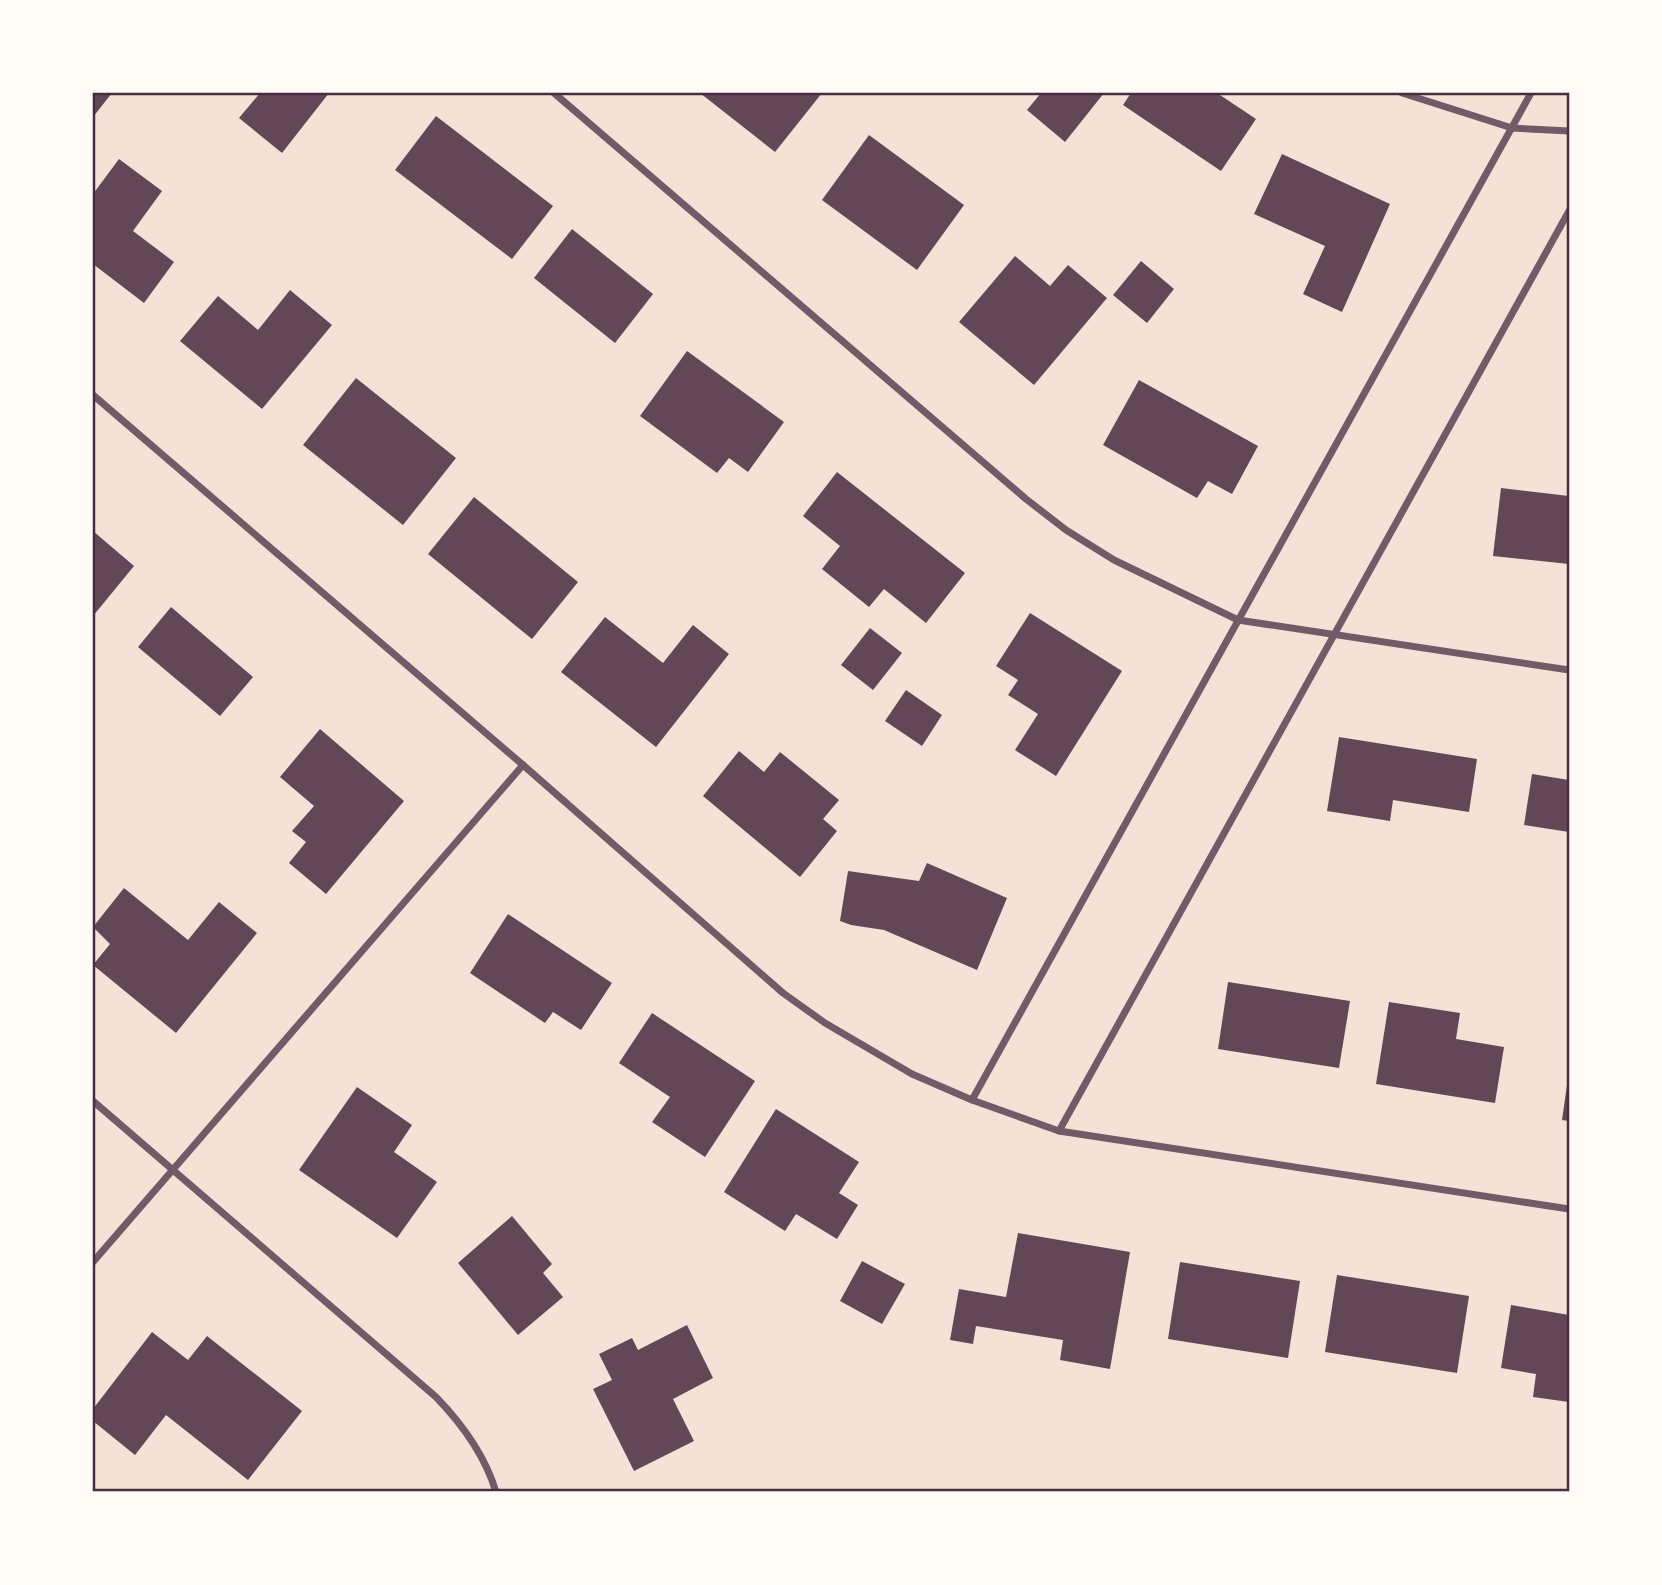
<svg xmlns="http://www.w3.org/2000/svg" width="1662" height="1585" font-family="Quicksand,sans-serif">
<rect width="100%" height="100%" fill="#f7e1d7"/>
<g fill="#644757">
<polygon points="93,93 112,93 93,117"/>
<polygon points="260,93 329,93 282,153 239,118"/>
<polygon points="700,93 822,93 775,152"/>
<polygon points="1041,93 1104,93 1065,142 1027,110"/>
<polygon points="1131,93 1217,93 1256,119 1221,171 1123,105"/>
<polygon points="436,116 553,206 512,259 395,170"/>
<polygon points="869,135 964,205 917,270 822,200"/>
<polygon points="1282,154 1390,204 1342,312 1303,294 1325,246 1254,214"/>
<polygon points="119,159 162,191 133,231 174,262 144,303 93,264 93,194"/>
<polygon points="572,229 653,294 615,343 534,278"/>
<polygon points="1015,256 1050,286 1068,265 1107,298 1034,385 959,322"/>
<polygon points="1141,261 1174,289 1147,323 1113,295"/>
<polygon points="290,290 332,325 262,409 180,341 218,296 258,330"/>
<polygon points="687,351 784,422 748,472 729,458 717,473 640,416"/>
<polygon points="356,378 456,458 403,525 303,445"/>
<polygon points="1139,380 1258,446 1232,494 1208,481 1197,498 1103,445"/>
<polygon points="837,472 965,573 926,623 884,589 869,607 822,569 840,546 803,516"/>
<polygon points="1501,488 1569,496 1569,564 1493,556"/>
<polygon points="474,497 578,582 532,639 428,554"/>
<polygon points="93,531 134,566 93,616"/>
<polygon points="171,607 253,677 220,716 138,647"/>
<polygon points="1030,613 1122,671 1056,776 1015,750 1038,714 1008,695 1018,680 996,666"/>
<polygon points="605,617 663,663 693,625 729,654 656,747 561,672"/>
<polygon points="870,628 902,653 873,690 841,665"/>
<polygon points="906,690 942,715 922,746 885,721"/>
<polygon points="320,729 404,801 326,894 289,863 306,842 292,831 314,806 280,777"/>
<polygon points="1339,737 1477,759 1469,812 1393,800 1390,821 1327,811"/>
<polygon points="739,751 764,772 780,752 839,800 823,819 837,831 800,877 703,796"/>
<polygon points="1532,774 1569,780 1569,832 1524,825"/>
<polygon points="927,863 1007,898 977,970 884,930 851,925 840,921 848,871 919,881"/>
<polygon points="124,888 188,940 219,902 257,933 176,1033 93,965 110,944 93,927"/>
<polygon points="508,914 612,983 581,1030 553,1012 545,1023 470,973"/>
<polygon points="1228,982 1350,1001 1339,1068 1218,1049"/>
<polygon points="1389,1002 1460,1013 1456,1039 1504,1047 1495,1103 1376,1084"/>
<polygon points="652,1013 755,1081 705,1157 652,1122 670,1097 619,1063"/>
<polygon points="1568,1078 1569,1078 1569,1121 1562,1120"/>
<polygon points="357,1087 412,1125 394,1152 437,1182 397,1238 299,1170"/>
<polygon points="776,1109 859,1162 839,1193 858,1205 837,1239 796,1214 785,1231 724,1192"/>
<polygon points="512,1216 552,1264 543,1273 563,1297 518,1335 458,1263"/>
<polygon points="1018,1233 1130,1252 1110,1369 1060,1360 1063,1340 976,1326 973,1344 950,1340 959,1289 1006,1297"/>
<polygon points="862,1261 905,1284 882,1324 840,1301"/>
<polygon points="1180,1262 1300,1281 1288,1358 1168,1339"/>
<polygon points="1337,1275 1469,1296 1457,1373 1325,1352"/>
<polygon points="1511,1305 1569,1315 1569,1402 1533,1397 1536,1374 1501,1368"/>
<polygon points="687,1325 713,1378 673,1399 694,1441 634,1471 593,1389 612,1380 599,1354 632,1338 638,1350"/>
<polygon points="152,1332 188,1360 207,1336 302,1411 248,1480 166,1415 135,1455 93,1421 93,1409"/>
</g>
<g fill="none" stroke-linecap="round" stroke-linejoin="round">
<g stroke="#755966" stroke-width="7">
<polyline points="554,93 1026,499 1066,530 1114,560 1238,620 1569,670"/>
<polyline points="1402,93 1512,128 1569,131"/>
<polyline points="93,395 523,765 783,993 825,1023 912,1074 972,1100 1059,1131 1569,1209"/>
<polyline points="972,1100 1531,93"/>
<path d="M 93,1101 L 436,1397 C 463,1425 485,1455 496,1492"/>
<polyline points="1059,1131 1569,211"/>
<polyline points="93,1262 523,765"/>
</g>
</g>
<rect width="1662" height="1585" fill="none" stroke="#fffaf5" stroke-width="189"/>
<rect x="94" y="94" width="1474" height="1396" fill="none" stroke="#4a2c40" stroke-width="2.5"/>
</svg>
